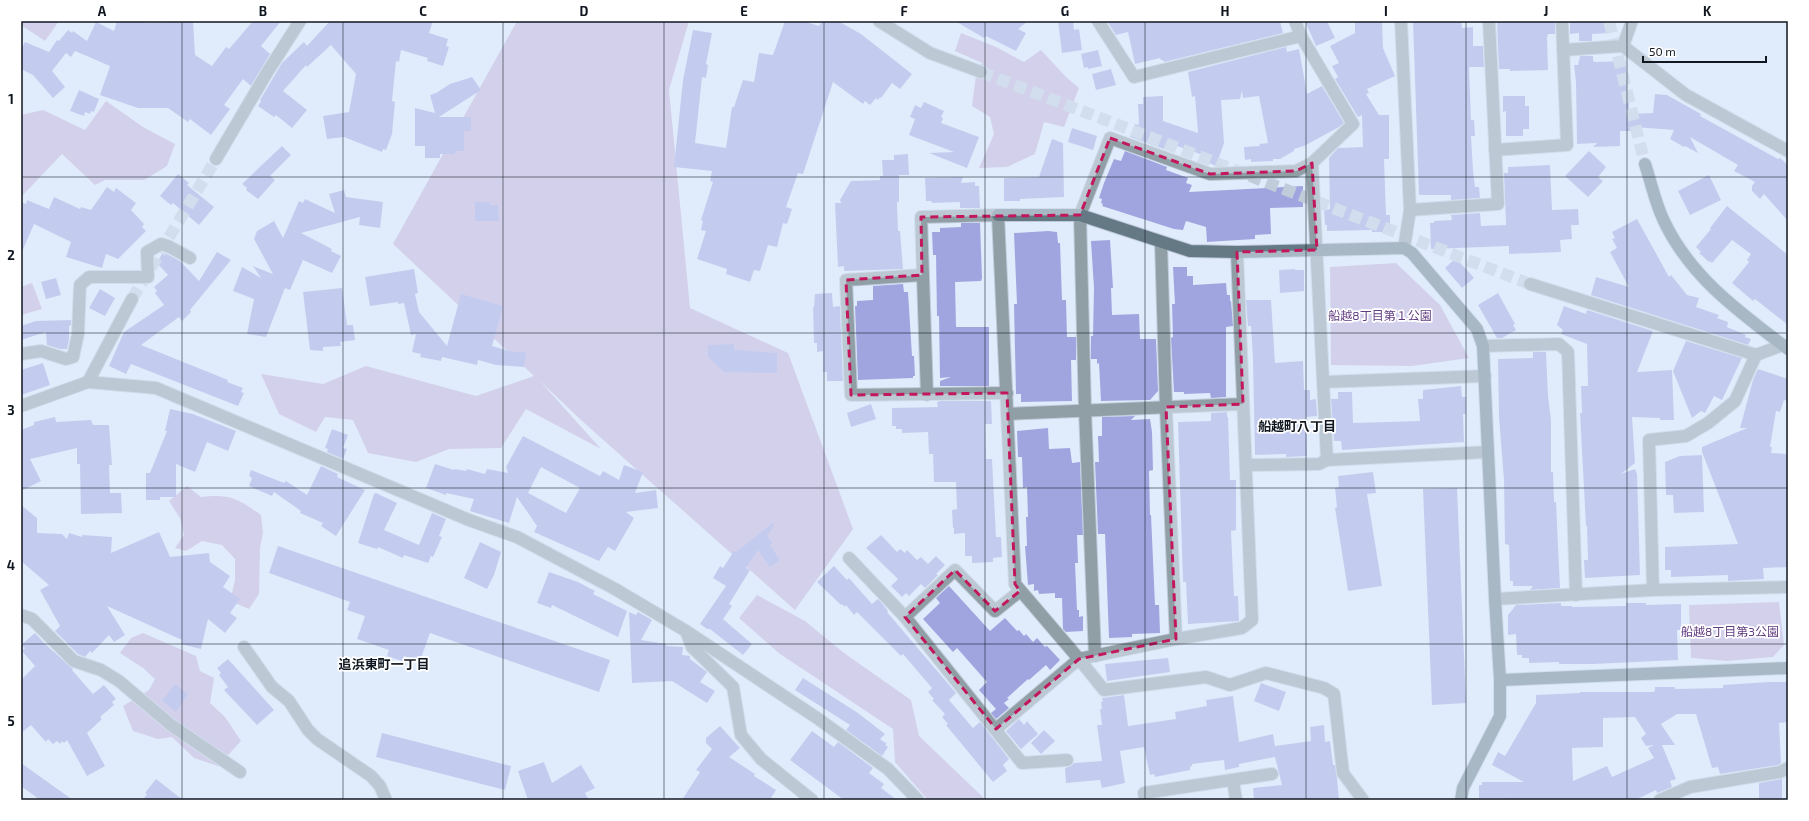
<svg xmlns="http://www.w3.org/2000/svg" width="1809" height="821" font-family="'Exo 2','Noto Sans JP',sans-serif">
<rect width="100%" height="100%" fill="#e0ecfc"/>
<g fill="#c3aed9">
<polygon points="21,21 59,21 45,41 21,25"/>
<polygon points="517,21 689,21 669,90 690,308 788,353 853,529 795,610 582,421 540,381 601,449 526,409 501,448 449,449 416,462 368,453 353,420 325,417 316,432 279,414 261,374 323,384 366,366 476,396 534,376 393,244"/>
<polygon points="961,33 996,47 1024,62 1041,50 1066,77 1079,88 1064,127 1044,122 1035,154 1007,167 979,168 994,134 990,117 972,106 976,75 982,63 955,51"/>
<polygon points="106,101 143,127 175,144 167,166 144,180 105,180 95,185 62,154 21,197 21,115 43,110 85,130"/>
<polygon points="1396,263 1440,305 1469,358 1412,366 1331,365 1330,267"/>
<polygon points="32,283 42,309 21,315 21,287"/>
<path d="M 187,486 L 201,497 C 230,494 237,498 261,515 L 263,533 L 260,548 L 259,594 L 249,609 L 230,601 L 235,580 L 235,559 L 222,545 L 202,541 L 186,551 L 175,548 L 184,535 L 180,518 L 169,501 Z"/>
<polygon points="757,595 805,621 844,653 911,700 919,736 986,800 928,800 895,762 893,729 780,654 739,618"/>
<polygon points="1779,602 1784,645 1773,657 1727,661 1691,658 1689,605"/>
<polygon points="143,633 196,656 200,671 214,678 210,703 225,717 241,741 218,766 194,758 172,737 158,739 133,731 123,706 149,690 155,679 143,668 120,653 131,638"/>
</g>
<g fill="#a1a5df" fill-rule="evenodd">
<polygon points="117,21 146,21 145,23 193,21 195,55 212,66 226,47 229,49 253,21 281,21 261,46 270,54 251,86 243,79 224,105 230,109 211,135 190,119 188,122 168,108 138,108 100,95 110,66 75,51 71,57 66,53 52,71 65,87 53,98 33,75 21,69 21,50 25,42 49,52 57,40 59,41 68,30 72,33 73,31 87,41 96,22 114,31"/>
<polygon points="330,21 433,21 429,33 448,39 446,46 449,47 443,66 427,61 428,58 401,50 399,62 396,61 392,101 395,102 392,134 386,150 383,149 382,152 344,137 327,139 323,116 349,112 356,74 331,45 307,67 306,65 283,91 307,110 292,128 276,115 274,117 258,106 261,101 260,100 263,95 282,63 304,42 307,46"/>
<polygon points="785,21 803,21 819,26 822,21 838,21 861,34 912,74 900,89 892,83 881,98 880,97 878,100 876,98 870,105 865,101 863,104 833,82 803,174 798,173 786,207 792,209 787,224 783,223 777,247 768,245 760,271 754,270 750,282 726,274 727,269 697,259 706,231 701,230 703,221 701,220 713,182 710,181 712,171 674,167 683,80 693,30 712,33 706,64 708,65 706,78 702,77 695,143 726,148 732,107 734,107 743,80 754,82 759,53 773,55"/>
<polygon points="955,21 1028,21 1018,29 1026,33 1016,51 986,36 984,38"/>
<polygon points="1058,21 1073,21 1074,30 1079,29 1082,50 1062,53"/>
<polygon points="1107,21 1280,21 1283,33 1164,62 1163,60 1161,60 1160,58 1135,64 1128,32 1116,35"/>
<polygon points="1305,21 1327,21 1335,38 1316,46"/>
<polygon points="1355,21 1382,21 1383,48 1395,76 1367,89 1369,93 1366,94 1379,115 1389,115 1389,159 1384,159 1386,215 1390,215 1390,232 1372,232 1372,230 1327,231 1327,225 1325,225 1324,210 1330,209 1329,158 1338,148 1363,147 1362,115 1358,117 1335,79 1338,77 1332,66 1339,63 1330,46 1355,33"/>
<polygon points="1413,21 1461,21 1462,28 1473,27 1473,46 1483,46 1484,67 1469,67 1471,120 1474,120 1475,136 1471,136 1473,171 1475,187 1479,187 1480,198 1451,200 1451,195 1419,195"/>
<polygon points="1497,21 1555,21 1555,34 1548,34 1547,38 1548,70 1510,71 1510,69 1499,69"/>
<polygon points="1570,21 1609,21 1609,33 1592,34 1592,41 1579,41 1579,33 1570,34"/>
<polygon points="1286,47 1287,52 1299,49 1307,94 1322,86 1344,123 1339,127 1304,146 1294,149 1294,151 1280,159 1273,159 1273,161 1251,162 1251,159 1245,160 1244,147 1260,146 1259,144 1268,143 1259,96 1243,98 1242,91 1240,99 1221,100 1224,143 1216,166 1202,160 1203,155 1174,145 1172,152 1130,137 1135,124 1139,125 1138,104 1143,104 1143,97 1163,96 1163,121 1198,133 1195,96 1192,97 1188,72"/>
<polygon points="1098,50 1102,66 1088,69 1088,67 1084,68 1081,54"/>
<polygon points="1580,56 1593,56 1593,61 1595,62 1626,61 1627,94 1629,94 1629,114 1653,113 1655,94 1667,95 1701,114 1700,116 1778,159 1780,158 1788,165 1788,221 1764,194 1760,199 1752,191 1752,186 1755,182 1734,171 1738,165 1690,137 1698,153 1685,146 1684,147 1670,139 1674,130 1634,127 1634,131 1620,131 1620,146 1593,147 1597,143 1577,144 1576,82 1574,65 1578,65"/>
<polygon points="1111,69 1116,85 1096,90 1092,74"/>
<polygon points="472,77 481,90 439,117 471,117 471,131 464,131 464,151 455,151 455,154 440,154 440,158 425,158 425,146 415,146 415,108 435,113 430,95 436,93 450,84"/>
<polygon points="79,90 99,99 94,112 91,111 90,114 85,112 84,116 70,111"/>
<polygon points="1503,96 1525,96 1525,106 1529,106 1529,129 1523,129 1523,136 1506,136 1506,111 1503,112"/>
<polygon points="924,102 944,111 941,117 943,118 941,123 979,137 967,168 929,153 954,152 909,135 915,119 910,117 915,105 921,108"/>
<polygon points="1072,128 1097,136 1093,150 1068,142"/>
<polygon points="1052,139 1063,143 1064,197 1020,199 1020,201 1004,201 1004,178 1039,177"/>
<polygon points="282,146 291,155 270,176 275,180 258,199 246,190 247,188 242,184"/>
<polygon points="1125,151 1167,167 1166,170 1188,178 1186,183 1192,185 1189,192 1303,186 1303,207 1270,208 1271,234 1255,235 1255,239 1207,242 1206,227 1186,221 1183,230 1174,229 1102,206 1103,204 1101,203 1102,199 1099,198 1104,183 1114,159 1121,161"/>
<polygon points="1589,151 1606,167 1598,177 1603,181 1588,197 1565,176"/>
<polygon points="908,154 909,175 899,175 899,202 897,202 898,231 900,231 903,269 844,271 844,266 838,267 835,203 841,203 840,200 851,181 880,180 880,176 883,176 882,160 894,160 894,155"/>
<polygon points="1550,165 1552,210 1578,209 1579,225 1571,225 1572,239 1560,240 1561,252 1509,254 1509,246 1431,249 1430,223 1434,223 1434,221 1452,220 1451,215 1480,213 1481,226 1506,225 1504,173 1508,173 1508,167"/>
<polygon points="178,174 189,183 187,185 214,207 199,225 173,203 171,205 160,196"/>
<polygon points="1709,175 1721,200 1690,215 1678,191"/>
<polygon points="963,177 961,183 975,182 975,186 979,186 980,208 960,208 960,202 932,203 931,201 926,201 925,178"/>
<polygon points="107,187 114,192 116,188 136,203 131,210 144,224 142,227 146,231 118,259 106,254 102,268 66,257 71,242 34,224 21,254 21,202 26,204 27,200 49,209 54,197 80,209 81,207 91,210"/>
<polygon points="344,190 346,197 383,202 380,228 359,225 360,217 301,233 332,249 331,251 341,256 332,273 303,260 290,290 285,288 266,337 247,334 254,299 233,291 242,267 261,278 253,266 273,274 254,239 257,231 274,221 283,238 299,201 303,203 305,199 335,213 329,194"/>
<polygon points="475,202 490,202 490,205 498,205 499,221 475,221"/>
<polygon points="1727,206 1788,255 1788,325 1755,299 1753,301 1732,283 1749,262 1747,260 1751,254 1732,240 1712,263 1710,261 1709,262 1699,253 1701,252 1696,247 1711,229 1710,228"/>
<polygon points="1637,219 1669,277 1671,275 1687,295 1699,298 1696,307 1719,315 1717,318 1728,322 1727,327 1746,335 1745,337 1751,339 1748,345 1591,295 1596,277 1629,287 1610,252 1617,248 1612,239 1615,238 1612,232"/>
<polygon points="961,223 980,223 982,278 981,281 955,282 956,327 989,327 989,386 940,386 940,381 951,377 940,378 939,316 937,316 936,255 933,255 932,232 940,232 940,228 961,227"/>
<polygon points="1048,231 1057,232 1058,243 1060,243 1062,300 1066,300 1067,337 1076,337 1076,360 1071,360 1072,401 1021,402 1021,394 1016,394 1014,304 1017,304 1014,233"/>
<polygon points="1110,240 1113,288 1111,288 1112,315 1139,314 1140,339 1156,339 1158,391 1150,400 1101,401 1099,363 1097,364 1097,359 1091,359 1091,336 1093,336 1094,288 1091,241"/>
<polygon points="163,252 180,261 199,281 217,252 231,260 190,310 191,312 182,321 179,317 141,345 228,380 227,382 243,388 241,392 244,393 238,406 131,364 126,374 109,366 124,332 164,305 155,293 157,291 154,287 168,275 157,263"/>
<polygon points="1456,258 1474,278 1462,288 1445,268"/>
<polygon points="1173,267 1187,267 1187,276 1193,276 1193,285 1226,283 1227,295 1230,295 1230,301 1231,301 1233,326 1226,327 1226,397 1211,398 1210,393 1184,394 1184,392 1174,392 1171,338 1173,337 1172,304 1175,304"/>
<polygon points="414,269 418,293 415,294 419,312 447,346 461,294 503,306 492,346 513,352 526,352 524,367 496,365 478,360 477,365 442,357 441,361 420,357 421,354 412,352 416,334 411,335 404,303 398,304 398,302 370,306 365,277"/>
<polygon points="1295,269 1295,270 1304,270 1304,291 1280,293 1279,270"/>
<polygon points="56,278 61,295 46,299 41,282"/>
<polygon points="903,284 904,292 908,292 912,356 914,356 915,376 913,376 913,378 858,380 855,306 857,306 857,301 873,300 873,286"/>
<polygon points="342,288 347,325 353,325 355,340 340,342 341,346 323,347 323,351 310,350 303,292"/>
<polygon points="100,289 115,298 105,316 89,308"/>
<polygon points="832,293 833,307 840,306 843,381 827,381 827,372 823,372 823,351 817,352 817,343 814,343 813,307 814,307 815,294"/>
<polygon points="1498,293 1515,324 1513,325 1516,330 1502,338 1497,338 1478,305"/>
<polygon points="1246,300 1271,300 1275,363 1303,361 1304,390 1310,390 1310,400 1316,399 1317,416 1306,417 1307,456 1286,457 1286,454 1255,455 1253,359 1251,326 1248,326"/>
<polygon points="1564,306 1586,314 1587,310 1653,331 1637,372 1672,370 1674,420 1660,420 1660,418 1632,417 1635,463 1621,474 1635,469 1637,474 1640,575 1585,578 1584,560 1588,560 1587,526 1586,526 1580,413 1582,413 1581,386 1588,386 1587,344 1561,334 1563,330 1557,325"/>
<polygon points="71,320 71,325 69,326 69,339 67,349 60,349 47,345 46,332 21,340 21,326 36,321"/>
<polygon points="1686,341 1742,358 1722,400 1714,396 1705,413 1701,411 1692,418 1673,371"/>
<polygon points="734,344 734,350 777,353 777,373 724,372 708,357 708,345"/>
<polygon points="1533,352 1546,352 1548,396 1551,420 1551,472 1553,472 1554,502 1556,502 1560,588 1530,590 1533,586 1513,586 1513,581 1510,581 1509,545 1505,544 1504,480 1499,417 1498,359 1533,358"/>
<polygon points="43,363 50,385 21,395 21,370"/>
<polygon points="1758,369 1788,379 1788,401 1784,400 1780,412 1776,411 1770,447 1772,447 1771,453 1788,454 1788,567 1763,568 1764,579 1728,581 1728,575 1671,577 1671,570 1665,570 1665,547 1738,544 1702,452 1702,447 1747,428 1740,428 1753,380"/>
<polygon points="1461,386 1462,397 1466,397 1466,414 1463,414 1464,442 1342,450 1341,441 1334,441 1331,399 1338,399 1338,392 1352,392 1353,423 1420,421 1418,399 1423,399 1423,390"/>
<polygon points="941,401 990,401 991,402 992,424 985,424 986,459 992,459 996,537 1001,537 1002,557 993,558 993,562 972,563 972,556 965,556 965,533 954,534 954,528 953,528 952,510 957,509 956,482 934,482 933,454 929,454 928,432 902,433 902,429 896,429 896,426 892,426 892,408 938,407 937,402"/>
<polygon points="871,404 876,419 851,427 847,413"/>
<polygon points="170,409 193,414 236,431 228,451 207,442 195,472 176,464 176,497 160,497 160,500 146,500 146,473 150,473 167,431 165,431"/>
<polygon points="1227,412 1227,417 1228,417 1230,480 1236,480 1236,530 1231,531 1234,596 1238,596 1239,621 1188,624 1186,582 1183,582 1178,422 1211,421 1211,413"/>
<polygon points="1135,416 1131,420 1150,419 1152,432 1153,470 1149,471 1150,515 1151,515 1155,605 1159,605 1160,633 1132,634 1132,637 1109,638 1105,534 1098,534 1095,462 1099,462 1098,436 1102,436 1102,417"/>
<polygon points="55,417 56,422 91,420 93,425 109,425 112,465 109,465 110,493 121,493 122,513 81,514 80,464 77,464 77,448 30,459 41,481 21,491 21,430 34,425 34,422"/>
<polygon points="1048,428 1049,449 1070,448 1072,463 1080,462 1083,535 1077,535 1078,563 1075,563 1077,610 1079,610 1079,617 1083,616 1083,631 1066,632 1063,629 1062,598 1055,598 1055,593 1039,594 1038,590 1034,591 1034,584 1028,585 1025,546 1027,546 1026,517 1028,517 1027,487 1023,488 1022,457 1018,457 1017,431"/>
<polygon points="332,429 348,435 343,448 347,449 343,459 327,452 328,449 325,448"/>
<path d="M 523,436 L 600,476 L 603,471 L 619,480 L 624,465 L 643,472 L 635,493 L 656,490 L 658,508 L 626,512 L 634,518 L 615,551 L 608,547 L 599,561 L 534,532 L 537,526 L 517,497 L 509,523 L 470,511 L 474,499 L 446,493 L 446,495 L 426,488 L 435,464 L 454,470 L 455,469 L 466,471 L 467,469 L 485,474 L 487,469 L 508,473 L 506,467 ZM 541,467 L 580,488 L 566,513 L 528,493 Z"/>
<polygon points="1702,455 1704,512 1674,513 1673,495 1666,495 1665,462 1680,456"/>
<polygon points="321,466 338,474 337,477 365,490 336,536 321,526 323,523 300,513 301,511 274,492 272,496 249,486 252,478 249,476 251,470 284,483 286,481 307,495"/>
<polygon points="1373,472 1376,493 1367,494 1382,586 1348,591 1335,508 1337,507 1335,488 1339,487 1338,476"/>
<polygon points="1457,488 1466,703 1432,705 1423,489"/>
<polygon points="376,493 397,503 384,530 419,545 432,513 446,519 439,536 442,537 433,557 431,556 428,563 404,555 403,558 378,547 377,549 358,543 374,494"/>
<polygon points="21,505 37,518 37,533 62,534 67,539 69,533 82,537 82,535 112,537 111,553 159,532 170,557 209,553 210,562 230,576 223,587 240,599 230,613 237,618 225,633 208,619 201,649 181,644 182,640 107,606 125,635 114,642 109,635 92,653 90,651 85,657 78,654 55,631 60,626 40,590 49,585 21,561"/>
<polygon points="773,523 774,525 767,536 773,543 770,545 780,560 770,567 758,550 746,568 750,570 729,604 732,606 723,619 752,644 743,655 710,629 707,629 700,624 726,586 713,578 720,566 723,568 734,551 736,552"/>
<polygon points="881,535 897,552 900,549 905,553 907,550 917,560 921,557 928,564 936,556 945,565 936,574 938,575 925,588 921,584 909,596 906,593 902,597 891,586 898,579 866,548"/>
<polygon points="480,542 501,552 494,575 487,589 464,578"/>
<polygon points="278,546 610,660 599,692 430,633 420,661 404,656 402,661 387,656 389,650 357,639 365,616 347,610 350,602 269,573"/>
<polygon points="834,566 847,580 849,578 872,604 878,599 881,602 888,611 887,612 956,693 949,700 973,728 980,722 1009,759 1003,765 1007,771 993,782 946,725 948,724 942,717 945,714 932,700 934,699 928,692 932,688 903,654 901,656 857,612 854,615 846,605 845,607 842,604 841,605 817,582"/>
<polygon points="549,572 578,582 595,591 593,594 627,611 618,637 552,605 551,608 537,603"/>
<polygon points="949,586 990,631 1005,618 1017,631 1019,630 1024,636 1026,634 1033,642 1037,638 1045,647 1047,646 1060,660 1050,670 1046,665 1029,680 1028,679 1007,698 1009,699 1004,703 1009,708 996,719 991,713 996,709 979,690 987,682 957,648 953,652 923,619 940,603 936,598"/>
<polygon points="1561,603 1561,606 1572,606 1572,607 1626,606 1626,603 1646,603 1646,605 1681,604 1681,630 1677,630 1678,660 1593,664 1559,664 1559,662 1529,663 1529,658 1522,658 1522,655 1517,655 1516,634 1508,635 1508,615 1516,605"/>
<polygon points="629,612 636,615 638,612 652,620 641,640 666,644 666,646 683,647 682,655 690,656 690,659 707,672 700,682 715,691 707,703 672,681 632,683"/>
<polygon points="35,633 44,643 73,669 72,670 93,694 104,685 116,699 112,702 114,705 100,717 102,719 87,733 105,766 87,776 67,740 64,743 62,741 60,744 57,741 53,744 48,739 46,742 31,725 21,733 21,680 35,666 22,651 25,648 21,645"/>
<polygon points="1168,658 1170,672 1107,681 1105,664"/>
<polygon points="228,659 274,710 257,725 224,690 228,687 219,675 221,673 217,668"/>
<polygon points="803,678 858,713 885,734 880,739 887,744 885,745 888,747 882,756 846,730 850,725 795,690"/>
<path d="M 1769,682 L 1788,682 L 1788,722 L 1779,723 L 1781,763 L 1778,765 L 1720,774 L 1718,767 L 1712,768 L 1696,714 L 1677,714 L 1661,724 L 1675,745 L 1662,745 L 1676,779 L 1670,781 L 1672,787 L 1657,793 L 1656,790 L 1635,800 L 1506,800 L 1505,798 L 1479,798 L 1479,785 L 1482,785 L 1482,782 L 1524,782 L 1492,765 L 1498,752 L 1505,756 L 1536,703 L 1536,695 L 1580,693 L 1580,692 L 1653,692 L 1655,691 L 1655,687 L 1675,687 L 1675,689 L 1723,688 L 1723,685 ZM 1635,717 L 1646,734 L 1641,738 L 1646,746 L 1654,745 L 1648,748 L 1654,758 L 1612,777 L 1607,766 L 1573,781 L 1572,748 L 1603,747 L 1603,718 Z"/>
<polygon points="1261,683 1286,692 1279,711 1254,701"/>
<polygon points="175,684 188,694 176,712 162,701"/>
<polygon points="1124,695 1128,726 1176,719 1175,712 1207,706 1206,700 1233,696 1239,742 1273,734 1275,746 1311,741 1310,727 1324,725 1325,742 1330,741 1333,765 1335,765 1337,778 1339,800 1254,800 1253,788 1282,785 1275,757 1239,764 1239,767 1225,770 1224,760 1192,764 1192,766 1190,767 1190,770 1155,777 1154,774 1150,775 1144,747 1120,751 1125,783 1102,788 1100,780 1066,783 1065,768 1071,766 1074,763 1102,761 1097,725 1102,725 1100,709 1102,709 1101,702 1103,702 1102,698"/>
<polygon points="1019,719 1024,725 1027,721 1038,734 1021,749 1006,731"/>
<polygon points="720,726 740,748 729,757 755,774 754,776 776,790 770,800 682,800 700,772 696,770 712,749 706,743 706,738"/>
<polygon points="1044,730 1055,741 1041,754 1031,743"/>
<polygon points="812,731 834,747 838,742 873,768 869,773 884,784 881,788 897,800 844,800 790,760"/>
<polygon points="382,733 511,766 505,790 376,757"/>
<polygon points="544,762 552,783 581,765 595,788 585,793 589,800 528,800 518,771"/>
<polygon points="21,763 56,788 73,800 40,800 21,786"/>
<polygon points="156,779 183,800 143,800 147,794 145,793"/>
<polygon points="1782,779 1782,800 1759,800 1759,783"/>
</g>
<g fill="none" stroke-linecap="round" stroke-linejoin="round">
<g stroke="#c1ccdb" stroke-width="12" stroke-dasharray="12 6" stroke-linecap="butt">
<polyline points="981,72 1530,284"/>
<polyline points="132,299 216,159"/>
</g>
<polyline stroke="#c1ccdb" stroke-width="12" stroke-dasharray="12 6" stroke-linecap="butt" points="1609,21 1645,164"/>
<defs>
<g id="street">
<polyline points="879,21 930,53 981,72"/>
<polyline points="1098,21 1134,77 1301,36"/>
<polyline points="1401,21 1410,210 1404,248"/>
<polyline points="1623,46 1686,95 1788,151"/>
<polyline points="1563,50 1623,46 1632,21"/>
<polyline points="1495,150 1567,145 1562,21"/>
<polyline points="216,159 268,71 300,21"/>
<polyline points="1312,163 1327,460"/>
<polyline points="1410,210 1498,204 1489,21"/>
<polyline points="1161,242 1166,407 1176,639"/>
<polyline points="922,275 846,280 851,395 1007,393"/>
<polyline points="1530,284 1756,355 1783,345"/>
<polyline points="1483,346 1559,344 1568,352 1576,595"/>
<polyline points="21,354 41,351 66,359 73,357 78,334 80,285 89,277 148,277 147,252 161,244 168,246 190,258"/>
<polyline points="88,382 132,299"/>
<polyline points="1324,382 1485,376"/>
<polyline points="927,395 921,217 998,215 1015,584 1079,659 1104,690 1206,677 1230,685 1266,673 1324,688 1334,694 1343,773 1363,800"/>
<polyline points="21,406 88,382 156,388 469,520 517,537 615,589 686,631 817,718 888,769 918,800"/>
<polyline points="1007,414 1243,404"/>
<polyline points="1246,465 1319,464 1327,460 1488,452"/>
<polyline points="849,558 905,617 1022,763 1067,760"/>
<polyline points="1653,590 1649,440 1686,436 1708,423 1735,401 1756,355"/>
<polyline points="1495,599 1653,590 1788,587"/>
<polyline points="21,615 32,619 74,661 101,670 119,681 171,725 240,772"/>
<polyline points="905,617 955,570 995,611 1020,591"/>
<polyline points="686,631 692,647 733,687 741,735 761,759 812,800"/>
<polyline points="244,647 272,687 289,701 308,730 317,739 371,776 380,786 386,800"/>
<polyline points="1095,656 1085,410 1080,215 1110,138 1210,174 1296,171 1312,163 1353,124 1301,36 1295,21"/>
<polyline points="996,729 1079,659 1176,639 1242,628 1252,620 1237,252"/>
<polyline points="1233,780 1236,800"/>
<polyline points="1145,800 1144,793 1272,774"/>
<polyline points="1660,800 1690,787 1780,772 1788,768"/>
</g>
<g id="secondary">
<path d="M 1645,164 C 1651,182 1655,202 1663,219 C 1689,276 1739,312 1788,349"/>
<polyline points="998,215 1080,215 1190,251 1237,252 1404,248 1412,253 1477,329 1483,346 1495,599 1500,680 1500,716 1463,788 1461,800"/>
<polyline points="1500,680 1788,668"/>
</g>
</defs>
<use href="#street" stroke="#bfcad9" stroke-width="14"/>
<use href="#secondary" stroke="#bfcad9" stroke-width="14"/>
<use href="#street" stroke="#909ea5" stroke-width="12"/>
<use href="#secondary" stroke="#647983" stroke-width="12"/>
</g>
<path d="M0 0H1809V821H0ZM 1110,138 L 1210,174 L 1296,171 L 1312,163 L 1317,250 L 1237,252 L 1243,404 L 1166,407 L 1176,639 L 1079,659 L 996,729 L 905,617 L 955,570 L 995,611 L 1020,591 L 1015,584 L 1007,393 L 851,395 L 846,280 L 922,275 L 921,217 L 1080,215 Z" fill="#e0ecfc" fill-opacity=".55" fill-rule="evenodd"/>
<path fill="none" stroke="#c2185b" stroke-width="3" stroke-dasharray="8 5" stroke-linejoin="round" d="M 1110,138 L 1210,174 L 1296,171 L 1312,163 L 1317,250 L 1237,252 L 1243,404 L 1166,407 L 1176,639 L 1079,659 L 996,729 L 905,617 L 955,570 L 995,611 L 1020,591 L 1015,584 L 1007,393 L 851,395 L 846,280 L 922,275 L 921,217 L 1080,215 Z"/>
<path fill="none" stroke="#101720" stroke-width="1" stroke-opacity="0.55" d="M 182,21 L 182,800M 343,21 L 343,800M 503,21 L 503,800M 664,21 L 664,800M 824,21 L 824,800M 985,21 L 985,800M 1145,21 L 1145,800M 1306,21 L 1306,800M 1466,21 L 1466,800M 1627,21 L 1627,800M 21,177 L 1788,177M 21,333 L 1788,333M 21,488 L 1788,488M 21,644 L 1788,644"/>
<g text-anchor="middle" stroke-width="3.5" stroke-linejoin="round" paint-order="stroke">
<g font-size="12" fill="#603c80" stroke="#fff">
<text x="1380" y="320">船越8丁目第１公園</text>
<text x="1730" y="636">船越8丁目第3公園</text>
</g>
<g font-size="13" font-weight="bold" fill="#101720" stroke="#fff">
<text x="1297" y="431">船越町八丁目</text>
<text x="384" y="669">追浜東町一丁目</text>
</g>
</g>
<rect width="1809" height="821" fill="none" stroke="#ffffff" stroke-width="44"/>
<path d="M1643 56v6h123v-6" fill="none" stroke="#101720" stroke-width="2"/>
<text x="1649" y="56" font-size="12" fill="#101720" stroke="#ffffff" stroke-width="3" paint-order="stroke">50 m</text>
<rect x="22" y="22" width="1765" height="777" fill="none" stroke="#101720" stroke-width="1.5"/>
<g font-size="13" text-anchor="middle" font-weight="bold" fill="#101720">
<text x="102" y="16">A</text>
<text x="263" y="16">B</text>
<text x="423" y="16">C</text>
<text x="584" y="16">D</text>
<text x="744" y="16">E</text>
<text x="904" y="16">F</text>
<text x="1065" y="16">G</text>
<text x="1225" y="16">H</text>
<text x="1386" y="16">I</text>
<text x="1546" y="16">J</text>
<text x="1707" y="16">K</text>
<text x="11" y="104">1</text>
<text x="11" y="260">2</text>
<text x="11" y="415">3</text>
<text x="11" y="570">4</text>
<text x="11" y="726">5</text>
</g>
</svg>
